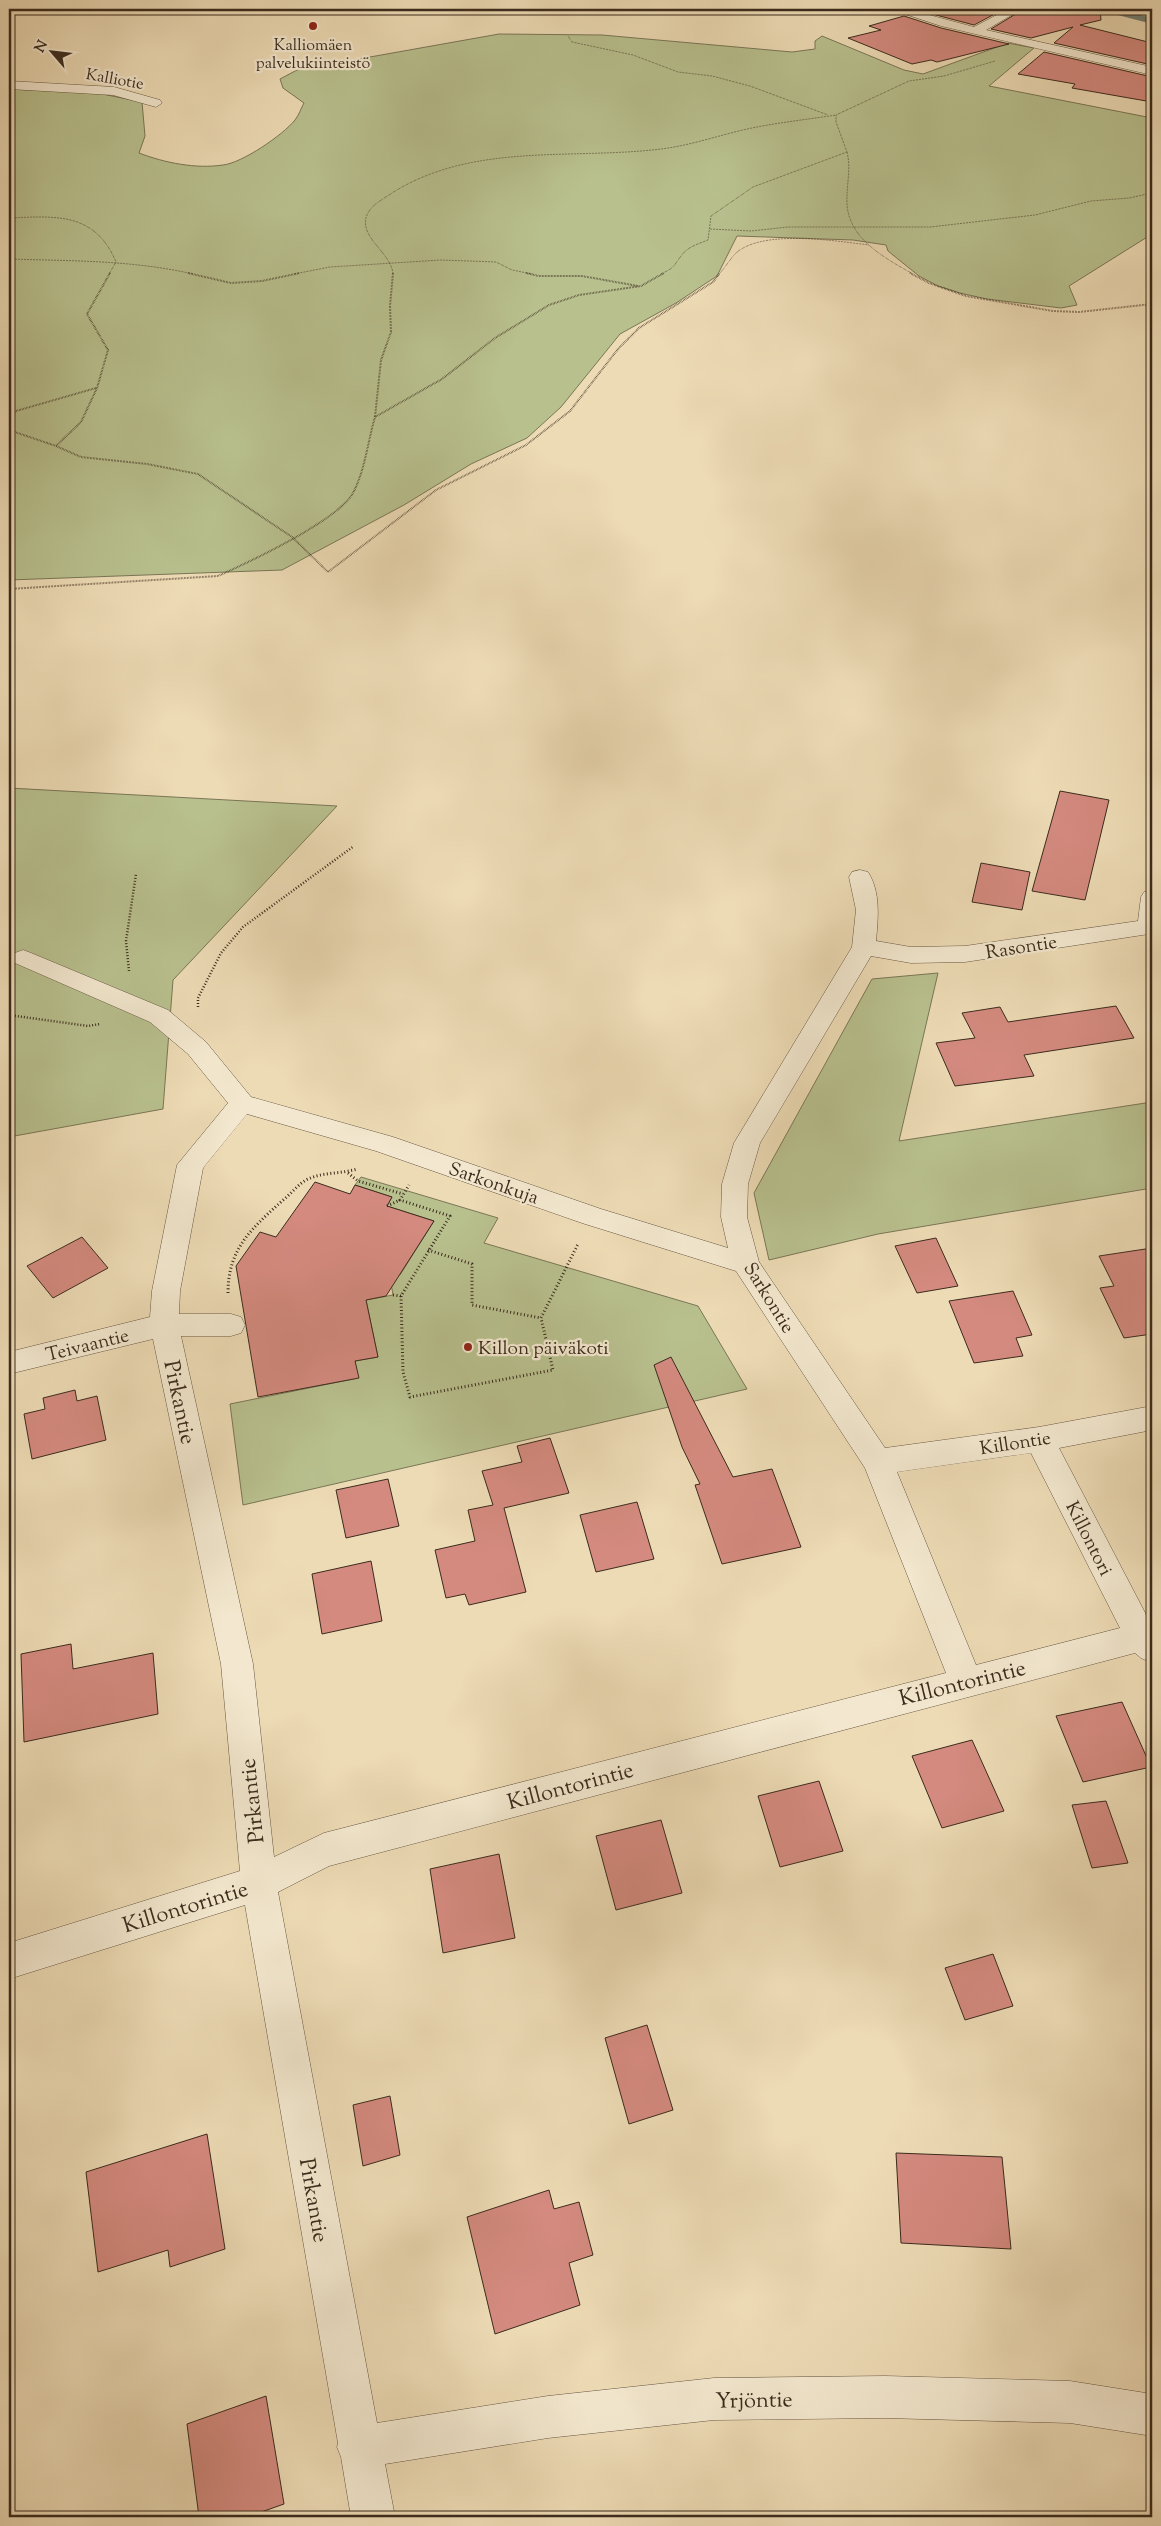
<svg xmlns="http://www.w3.org/2000/svg" width="1161" height="2526" font-family="'Sorts Mill Goudy',serif">
<rect width="100%" height="100%" fill="#eddbb5"/>
<filter id="stains"><feTurbulence type="fractalNoise" baseFrequency=".004" numOctaves="4"/><feColorMatrix values="0 0 0 0 .2 0 0 0 0 .09 0 0 0 0 .02 0 0 0 .5 -.17"/></filter>
<radialGradient id="worn" r=".72"><stop offset=".6" stop-color="#630" stop-opacity="0"/><stop offset="1" stop-color="#630" stop-opacity=".3"/></radialGradient>
<g fill="#b8c08e" stroke="#7a7656">
<polygon points="1102,9 1152,9 1152,22"/>
<path d="M 499,34 L 602,35 L 792,52 L 815,49 L 815,41 L 822,36 L 904,70 L 923,74 L 1008,43 L 1034,48 L 989,86 L 1152,118 L 1152,234 L 1069,286 L 1077,305 L 1061,308 L 987,299 L 960,293 L 938,286 L 919,276 L 888,251 L 886,245 L 853,240 L 737,236 L 717,276 L 676,303 L 620,334 L 561,407 L 527,438 L 471,464 L 404,505 L 282,570 L 9,580 L 9,103 L 12,98 L 9,97 L 9,89 L 97,93 L 142,102 L 145,136 L 139,153 C 165,163 196,169 223,165 C 242,163 283,135 295,120 C 299,115 301,108 304,103 L 283,88 L 280,79 L 297,70 Z"/>
<polygon points="9,788 337,806 173,980 163,1109 9,1137"/>
<polygon points="938,973 899,1141 1152,1102 1152,1188 878,1234 769,1260 754,1193 872,979"/>
<polygon points="361,1177 498,1218 484,1243 698,1306 747,1389 243,1505 230,1404 358,1378 355,1361 378,1357 366,1300 393,1295 390,1277 400,1275 434,1221 387,1206 392,1197 355,1185"/>
</g>
<g fill="none" stroke-linecap="round" stroke-linejoin="round">
<polyline stroke="#738174" stroke-width="5.5" points="1106,9 1152,21"/>
</g>
<g fill="#d48a7f" stroke="#3b2b1d">
<polygon points="928,9 1004,9 974,25 921,11"/>
<polygon points="1024,9 1100,9 1101,20 1080,25 1152,43 1152,65 1054,43 1073,27 1031,38 991,29"/>
<polygon points="904,16 941,28 1009,44 937,62 931,60 912,64 848,38 881,30 869,26"/>
<polygon points="1044,52 1152,77 1152,102 1072,88 1075,84 1018,74"/>
<polygon points="1060,791 1109,800 1085,900 1032,891"/>
<polygon points="981,863 1030,872 1022,910 972,902"/>
<polygon points="1116,1006 1134,1038 1024,1055 1034,1076 955,1086 936,1043 975,1038 962,1013 1000,1007 1008,1022"/>
<polygon points="315,1182 350,1194 355,1185 392,1197 387,1206 434,1221 386,1296 366,1300 378,1357 355,1361 359,1378 258,1397 236,1266 260,1232 276,1237"/>
<polygon points="82,1237 108,1268 53,1298 27,1266"/>
<polygon points="936,1238 958,1286 917,1293 895,1246"/>
<polygon points="1152,1248 1152,1334 1124,1338 1100,1288 1114,1286 1099,1256"/>
<polygon points="1013,1291 1032,1335 1016,1338 1023,1356 974,1363 949,1301"/>
<polygon points="671,1357 733,1477 772,1469 801,1547 722,1564 695,1485 700,1484 682,1447 654,1365"/>
<polygon points="75,1390 77,1401 97,1396 106,1440 32,1459 24,1414 45,1409 43,1398"/>
<polygon points="550,1438 569,1493 504,1508 526,1592 469,1605 465,1594 446,1598 435,1550 475,1541 468,1510 493,1505 482,1471 522,1462 517,1446"/>
<polygon points="388,1479 399,1526 346,1538 336,1490"/>
<polygon points="637,1502 654,1559 596,1572 580,1515"/>
<polygon points="371,1561 382,1621 322,1634 312,1574"/>
<polygon points="71,1644 73,1669 153,1653 158,1714 24,1742 21,1654"/>
<polygon points="1122,1702 1151,1767 1083,1782 1056,1716"/>
<polygon points="972,1740 1004,1811 942,1828 912,1756"/>
<polygon points="819,1781 843,1851 780,1867 758,1796"/>
<polygon points="1106,1801 1128,1863 1092,1868 1072,1805"/>
<polygon points="661,1820 682,1893 616,1910 596,1836"/>
<polygon points="499,1854 515,1938 443,1953 430,1869"/>
<polygon points="993,1954 1013,2006 965,2020 945,1968"/>
<polygon points="647,2025 673,2110 629,2124 605,2038"/>
<polygon points="390,2096 400,2155 363,2166 353,2105"/>
<polygon points="207,2134 225,2249 170,2267 168,2250 98,2272 86,2172"/>
<polygon points="896,2153 1002,2157 1011,2249 901,2243"/>
<polygon points="549,2190 554,2209 579,2202 593,2255 569,2263 580,2305 495,2334 467,2217"/>
<polygon points="266,2396 284,2504 247,2517 199,2517 187,2424"/>
</g>
<g fill="none" stroke-linecap="round" stroke-linejoin="round">
<defs>
<g id="minor">
<polygon points="890,9 907,9 974,27 1008,9 1022,9 986,30 1152,67 1152,75 941,26"/>
<polygon points="9,81 114,87 160,100 162,103 156,107 113,95 9,89"/>
<path d="M 860,870 L 868,872 C 881,892 878,919 876,941 L 911,947 L 965,946 L 1138,921 L 1141,897 L 1144,892 L 1152,890 L 1152,934 L 1149,934 L 965,962 L 911,963 L 871,956 L 760,1143 L 748,1184 L 747,1217 L 759,1262 L 885,1448 L 1039,1427 L 1152,1406 L 1152,1430 L 1059,1448 L 1152,1626 L 1152,1663 L 1141,1658 L 1135,1653 L 329,1866 L 278,1892 L 377,2423 L 548,2396 L 714,2378 L 885,2376 L 1070,2381 L 1152,2394 L 1152,2436 L 1070,2423 L 885,2418 L 714,2420 L 548,2438 L 385,2464 L 395,2517 L 351,2517 L 341,2457 L 337,2447 L 338,2443 L 245,1905 L 9,1979 L 9,1943 L 240,1871 L 221,1664 L 153,1339 L 9,1374 L 9,1352 L 150,1317 L 152,1291 L 177,1165 L 228,1103 L 188,1054 L 150,1022 L 15,963 L 11,958 L 15,953 L 23,950 L 31,953 L 168,1010 L 206,1042 L 251,1097 L 393,1137 L 601,1209 L 728,1248 L 721,1217 L 722,1184 L 734,1143 L 852,947 L 856,910 L 849,877 L 852,872 ZM 247,1114 L 376,1151 L 582,1223 L 736,1271 L 865,1468 L 946,1673 L 324,1833 L 274,1857 L 253,1664 L 181,1336 L 231,1336 L 241,1333 L 245,1325 L 241,1317 L 231,1314 L 179,1314 L 180,1291 L 203,1168 ZM 1031,1453 L 1120,1628 L 976,1665 L 897,1472 Z"/>
</g>
<polygon id="major" points="9,9 18,9 9,13"/>
</defs>
<use href="#minor" stroke="#685743" stroke-width="1"/>
<use href="#major" stroke="#3b2b1d" stroke-width="1"/>
<g stroke="#3b2b1d" stroke-width="1" stroke-dasharray="0.5 1" stroke-linecap="butt">
<polyline points="38,14 56,9"/>
<polyline points="568,36 572,42 633,55 678,72 712,76 750,86 828,115"/>
<path d="M 847,152 C 851,168 847,182 847,198 C 845,237 883,257 913,274"/>
<path d="M 9,218 C 56,216 95,212 116,262 L 109,274"/>
<polyline points="710,229 751,231 788,227 930,227 1035,215 1091,201 1129,198 1152,193"/>
<path d="M 9,259 C 71,261 132,260 193,274"/>
<polyline points="294,274 330,267 441,260 496,262 512,270 532,274"/>
<path d="M 393,274 C 391,252 358,237 367,215 C 372,204 382,200 392,193 C 473,142 571,160 661,149 C 694,145 725,133 757,127 C 783,122 810,119 836,115"/>
<path d="M 661,274 C 675,267 672,268 681,256 C 687,247 698,244 708,240 L 711,216 L 753,187 L 847,152 L 836,122 L 836,115 L 909,81 L 944,76 L 995,61"/>
<path d="M 719,274 C 725,268 730,259 736,253 C 763,229 836,241 869,245"/>
</g>
<g stroke="#3b2b1d" stroke-width="2" stroke-dasharray="0.5 1" stroke-linecap="butt">
<polyline points="110,273 87,314 108,350 97,388 81,422 56,446 81,457 147,464 198,474 292,537 328,572 436,490 526,445 570,411 618,349 639,328 713,282 720,273"/>
<polyline points="188,273 231,283 262,281 300,273"/>
<polyline points="526,273 539,276 582,276 638,286"/>
<polyline points="910,273 929,283 966,296 1053,311 1079,312 1152,304"/>
<polyline points="9,413 96,388"/>
<polyline points="375,417 381,360 391,332 390,306 393,273"/>
<polyline points="9,430 56,446"/>
<path d="M 9,589 L 218,576 C 247,563 342,519 354,491 C 365,469 368,441 375,417 L 442,379 L 495,338 L 549,305 L 579,295 L 641,286 L 664,273"/>
</g>
<g stroke="#3b2b1d" stroke-width="2.5" stroke-dasharray="1 2" stroke-linecap="butt">
<polyline points="129,971 126,941 136,874"/>
<polyline points="198,1007 198,998 221,953 243,927 354,846"/>
<polyline points="9,1015 88,1026 100,1024"/>
</g>
<g stroke="#3b2b1d" stroke-width="3" stroke-dasharray="1 2.5" stroke-linecap="butt">
<polyline points="348,1173 358,1181 403,1194"/>
<polyline points="387,1206 400,1200"/>
<polyline points="428,1250 472,1264 472,1305 541,1318"/>
<path d="M 228,1293 C 228,1249 251,1229 282,1201 C 291,1194 298,1184 308,1179 C 323,1172 341,1174 357,1169"/>
<polyline points="393,1295 401,1296 450,1216 400,1200 409,1185"/>
<polyline points="401,1296 403,1372 410,1397 553,1370 541,1318 578,1244"/>
</g>
<use href="#minor" fill="#f3e8cf" fill-rule="evenodd"/>
<use href="#major" fill="#e6be7a" fill-rule="evenodd"/>
</g>
<g fill="#8f2418" stroke="#f3e8cf" stroke-width="2">
<circle cx="313" cy="26" r="5"/>
<circle cx="468" cy="1347" r="5"/>
</g>
<g text-anchor="middle" stroke-width="4.5" stroke-linejoin="round" paint-order="stroke">
<g font-size="16" fill="#3b2b1d" stroke="#f3e8cf">
<text x="313" y="50">Kalliomäen<tspan x="313" dy="18">palvelukiinteistö</tspan></text>
</g>
<g font-size="16" fill="#3b2b1d" stroke="#f3e8cf">
<text transform="translate(115 78) rotate(10)" y="6">Kalliotie</text>
</g>
<g font-size="19" fill="#3b2b1d" stroke="#f3e8cf">
<text transform="translate(1021 946) rotate(-9)" y="7">Rasontie</text>
<text transform="translate(494 1182) rotate(19)" y="7">Sarkonkuja</text>
<text transform="translate(770 1297) rotate(58)" y="7">Sarkontie</text>
<text transform="translate(87 1344) rotate(-14)" y="7">Teivaantie</text>
<text transform="translate(1015 1442) rotate(-9)" y="7">Killontie</text>
<text transform="translate(1090 1538) rotate(63)" y="7">Killontori</text>
</g>
<g font-size="19" fill="#3b2b1d" stroke="#f3e8cf" text-anchor="start">
<text x="478" y="1354">Killon päiväkoti</text>
</g>
<g font-size="22" fill="#3b2b1d" stroke="#f3e8cf">
<text transform="translate(181 1402) rotate(78)" y="8">Pirkantie</text>
<text transform="translate(962 1682) rotate(-14)" y="8">Killontorintie</text>
<text transform="translate(570 1785) rotate(-15)" y="8">Killontorintie</text>
<text transform="translate(251 1801) rotate(-96)" y="8">Pirkantie</text>
<text transform="translate(185 1906) rotate(-17)" y="8">Killontorintie</text>
<text transform="translate(315 2200) rotate(80)" y="8">Pirkantie</text>
<text transform="translate(754 2399) rotate(-1)" y="8">Yrjöntie</text>
</g>
</g>
<rect width="1161" height="2526" fill="none" stroke="#eddbb5" stroke-width="30"/>
<rect x="10" y="10" width="1141" height="2506" fill="none" stroke="#3b2b1d" stroke-width="2.5"/>
<rect x="15" y="15" width="1131" height="2496" fill="none" stroke="#3b2b1d"/>
<g transform="translate(52 52) rotate(298)" stroke="#f3e8cf" stroke-width="4" paint-order="stroke">
<path d="M0-4L9 19L0 12L-9 19Z" fill="#3b2b1d"/>
<text y="-8" font-size="14" font-weight="bold" text-anchor="middle" fill="#3b2b1d">N</text>
</g>
<rect width="100%" height="100%" filter="url(#stains)"/>
<rect width="100%" height="100%" fill="url(#worn)"/>
</svg>
